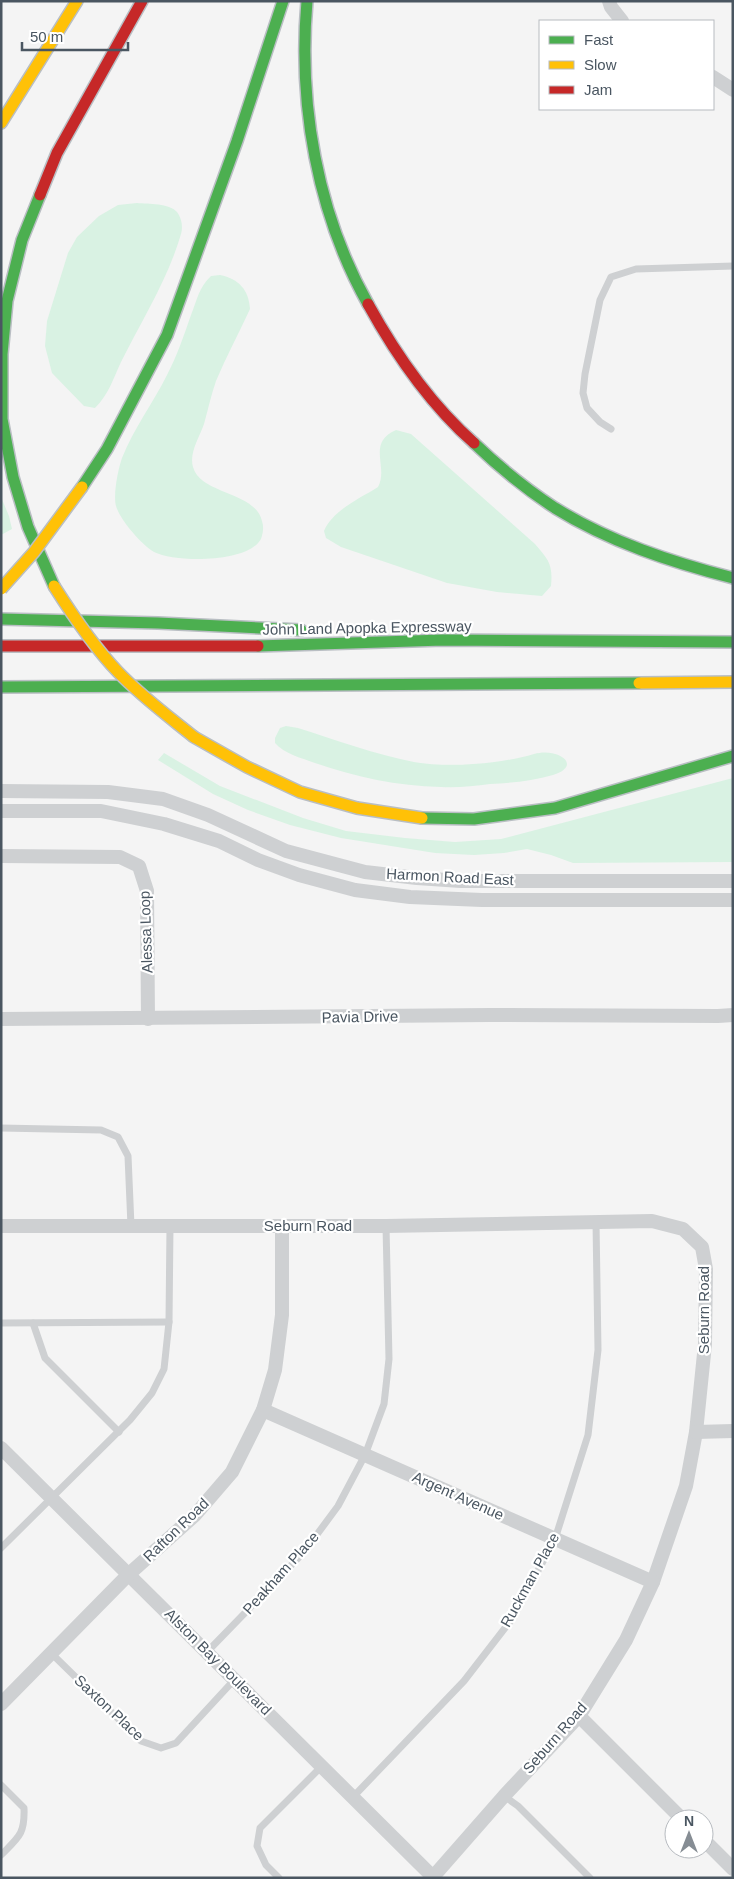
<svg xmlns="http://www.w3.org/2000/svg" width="734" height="1879" font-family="Arial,sans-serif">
<rect width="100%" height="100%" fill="#f4f4f4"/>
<g fill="#d9f2e3">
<path d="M 137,203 C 149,204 169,203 177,212 C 182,218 183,228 181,234 C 168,279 142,320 121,362 C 113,379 109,394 95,408 L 84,406 L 52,373 L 45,346 L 47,321 L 68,253 L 77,237 L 99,216 L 118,205 Z"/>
<path d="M 220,275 C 239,279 249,290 250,309 C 239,333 226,357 216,381 C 211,395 208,410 204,424 C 199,438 189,453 193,467 C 201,495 255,491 262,521 C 264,527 263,533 261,539 C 248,563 176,563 154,552 C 142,545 120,520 116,506 C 113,495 118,469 122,458 C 134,428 153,403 167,375 C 177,356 184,335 191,315 C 197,300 199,287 211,276 Z"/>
<path d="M 396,430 L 411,434 L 535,544 C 549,560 553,565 551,586 L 542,596 L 497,592 L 447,583 L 341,547 L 326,538 L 324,531 C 333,510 359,499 378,487 C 389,467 366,443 396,430 Z"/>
<polygon points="1,497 9,516 12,529 1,535"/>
<path d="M 286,726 L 298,728 C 336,740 374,754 414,762 C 449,768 500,764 534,754 C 557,747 584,765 553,775 C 533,781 511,783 490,784 C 474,786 457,788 441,787 C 397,786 356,777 315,763 C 302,758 284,754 275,743 L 275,738 L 280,728 Z"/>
<polygon points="164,753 220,786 303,818 346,831 405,838 455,842 501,839 733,778 733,862 573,863 551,855 527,849 504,853 474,855 435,853 341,838 290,825 248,810 213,794 158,760"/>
</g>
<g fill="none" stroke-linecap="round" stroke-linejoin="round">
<defs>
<g id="fast">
<path d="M 307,1 C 298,104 317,213 368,304"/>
<polyline points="40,195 22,240 7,301 2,354 2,419 13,477 28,527 54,586"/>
<path d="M 474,443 C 499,467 526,489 555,508 C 610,542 671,562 733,578"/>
<polyline points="82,487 107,449 167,335 237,141 283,1"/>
<polyline points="1,619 158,623 301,630"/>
<polyline points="258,646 443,640 733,642"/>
<polyline points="1,687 639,683"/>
<polyline points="422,818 474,819 555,808 733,756"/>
</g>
<g id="slow">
<polyline points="1,123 77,1"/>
<polyline points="639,683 733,682"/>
<polyline points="194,737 247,767 300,792 357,808 422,818"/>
</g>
<g id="jam">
<polyline points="40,195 57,153 142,1"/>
<path d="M 368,304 C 396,355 430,404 474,443"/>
<polyline points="1,646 258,646"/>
</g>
</defs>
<use href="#fast" stroke="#b9bec3" stroke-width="14"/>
<use href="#slow" stroke="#b9bec3" stroke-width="14"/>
<use href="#jam" stroke="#b9bec3" stroke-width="14"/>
<g stroke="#ced0d2" stroke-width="7">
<polyline points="611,429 600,422 587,408 583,393 585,374 600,300 611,277 636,269 733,266"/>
<polyline points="1,1128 101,1130 118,1137 128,1156 131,1226"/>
<polyline points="1,1323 169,1322"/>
<polyline points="33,1323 45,1358 119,1432"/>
<polyline points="1,1548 130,1420 152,1393 164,1369 169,1322 170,1226"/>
<polyline points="207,1652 304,1552 338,1506 365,1455 384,1404 389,1359 386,1226"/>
<polyline points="51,1653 141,1741 161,1748 176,1743 235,1679"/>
<path d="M 1,1785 L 24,1808 C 25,1834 19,1837 1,1855"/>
<polyline points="504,1796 518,1806 590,1878"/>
<polyline points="353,1797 464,1681 512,1619 555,1539 588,1435 598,1350 596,1222"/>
<polyline points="279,1878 266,1865 257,1846 260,1828 322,1766"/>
</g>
<g stroke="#ced0d2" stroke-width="14">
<polyline points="609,1 611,7 622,21"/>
<polyline points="713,77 733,90"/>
<polyline points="1,791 108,792 163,799 208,815 286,851 365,872 417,878 461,881 733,881"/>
<polyline points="1,811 101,811 164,824 219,841 258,860 299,875 355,890 410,897 482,900 733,900"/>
<polyline points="1,856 120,857 139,866 147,891 148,1019"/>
<polyline points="1,1019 490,1015 718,1016 733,1015"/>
<polyline points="1,1226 386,1226 652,1221 683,1229 702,1247 706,1269 705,1344 696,1432 686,1486 653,1582 626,1640 579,1716 504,1796 432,1878"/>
<polyline points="263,1410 653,1582"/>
<polyline points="696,1432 733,1431"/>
<polyline points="1,1448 434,1878"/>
<polyline points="1,1704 129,1574 195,1515 232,1472 263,1410 275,1370 282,1315 282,1226"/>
<polyline points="579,1716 682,1819"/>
<polyline points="704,1840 733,1869"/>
</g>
<use href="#fast" stroke="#4caf50" stroke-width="11"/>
<use href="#slow" stroke="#ffc107" stroke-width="11"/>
<use href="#jam" stroke="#c62828" stroke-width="11"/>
<defs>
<g id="slow-bridge">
<path d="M 54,586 C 73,616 93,646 118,672 C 141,696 168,716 194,737"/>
<polyline points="1,589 34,552 82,487"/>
</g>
</defs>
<use href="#slow-bridge" stroke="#b9bec3" stroke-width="14" stroke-linecap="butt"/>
<use href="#slow-bridge" stroke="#ffc107" stroke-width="11"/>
</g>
<g text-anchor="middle" stroke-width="4.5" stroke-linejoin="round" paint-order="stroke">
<g font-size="15" fill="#4a5661" stroke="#fff">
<text transform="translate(367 628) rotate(-1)" y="5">John Land Apopka Expressway</text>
<text transform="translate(450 877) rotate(3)" y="5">Harmon Road East</text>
<text transform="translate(146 932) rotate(-92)" y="5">Alessa Loop</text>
<text transform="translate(360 1017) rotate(-1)" y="5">Pavia Drive</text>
<text x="308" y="1231">Seburn Road</text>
<text transform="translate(704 1310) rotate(-90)" y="5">Seburn Road</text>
<text transform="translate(458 1496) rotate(24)" y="5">Argent Avenue</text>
<text transform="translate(176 1530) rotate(-44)" y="5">Rafton Road</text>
<text transform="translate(281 1573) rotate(-48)" y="5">Peakham Place</text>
<text transform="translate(530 1580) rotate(-61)" y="5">Ruckman Place</text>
<text transform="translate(218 1662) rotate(45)" y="5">Alston Bay Boulevard</text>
<text transform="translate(109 1708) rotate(43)" y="5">Saxton Place</text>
<text transform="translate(555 1738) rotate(-49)" y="5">Seburn Road</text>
</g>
</g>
<rect width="734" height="1879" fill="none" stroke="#4a5661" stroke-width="5"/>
<rect x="539" y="20" width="175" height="90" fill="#ffffff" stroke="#b7bbc0"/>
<rect x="549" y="36" width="25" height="8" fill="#4caf50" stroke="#b7bbc0"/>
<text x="584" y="45" font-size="15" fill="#4a5661">Fast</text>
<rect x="549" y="61" width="25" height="8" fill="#ffc107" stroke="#b7bbc0"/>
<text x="584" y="70" font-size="15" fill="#4a5661">Slow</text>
<rect x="549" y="86" width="25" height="8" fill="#c62828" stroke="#b7bbc0"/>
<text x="584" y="95" font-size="15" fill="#4a5661">Jam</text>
<g transform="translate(689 1834)"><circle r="24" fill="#ffffff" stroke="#b7bbc0"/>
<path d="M0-4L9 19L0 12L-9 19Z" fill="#868d94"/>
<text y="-8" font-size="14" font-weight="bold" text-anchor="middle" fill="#4a5661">N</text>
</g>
<path d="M22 42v8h106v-8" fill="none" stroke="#4a5661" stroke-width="2.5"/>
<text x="30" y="42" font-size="15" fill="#4a5661" stroke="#ffffff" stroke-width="4" paint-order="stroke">50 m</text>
</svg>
